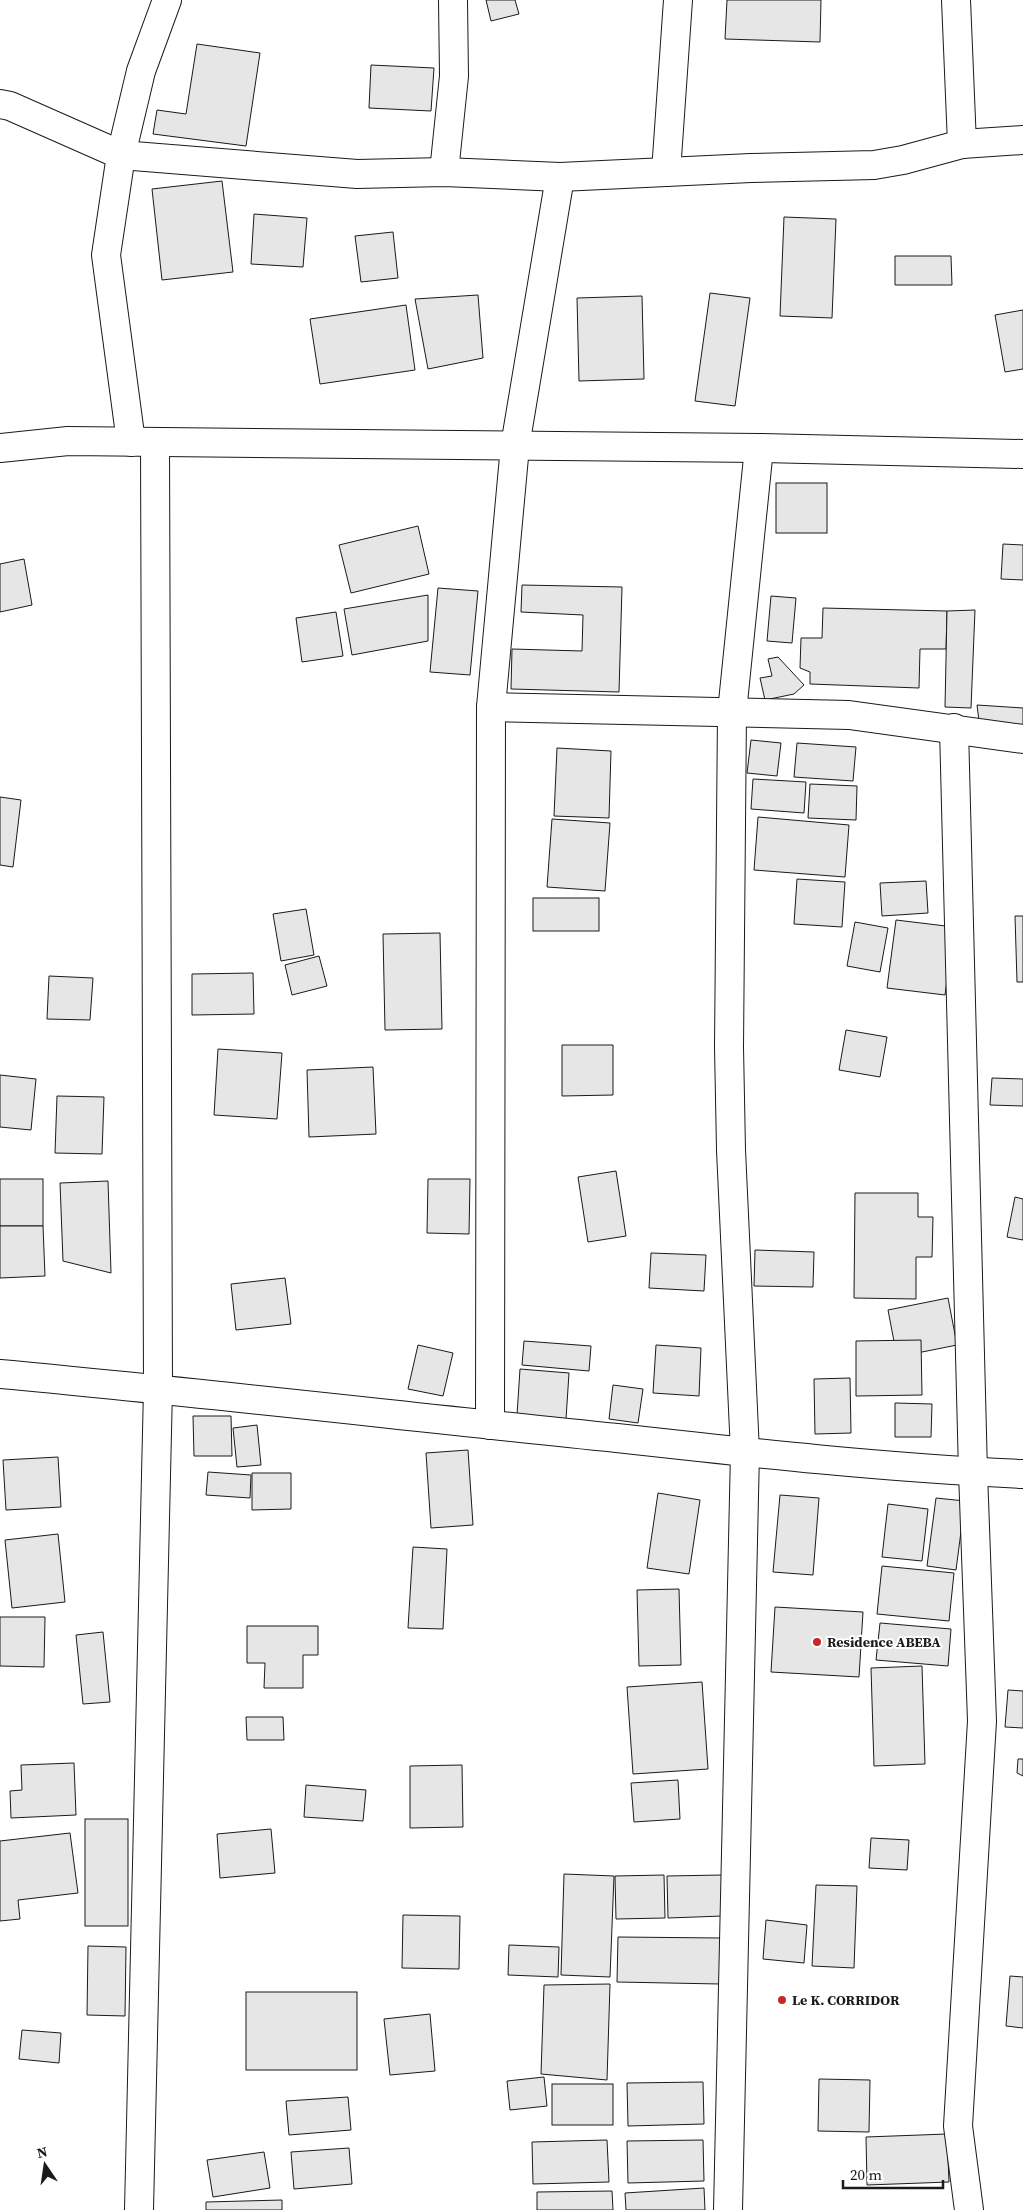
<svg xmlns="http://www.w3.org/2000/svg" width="1023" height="2210" font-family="'Source Serif 4',serif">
<rect width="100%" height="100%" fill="#fff"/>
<g fill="#e6e6e6" stroke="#1a1a1a">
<polygon points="486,0 515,0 519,14 491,21"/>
<polygon points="727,0 821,0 820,42 725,39"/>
<polygon points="197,44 260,53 246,146 153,134 157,110 186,114"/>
<polygon points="371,65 434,68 431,111 369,108"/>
<polygon points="222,181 233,272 162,280 152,189"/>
<polygon points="254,214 307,218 303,267 251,264"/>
<polygon points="784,217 836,219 832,318 780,316"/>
<polygon points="393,232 398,278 361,282 355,236"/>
<polygon points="895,256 951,256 952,285 895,285"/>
<polygon points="710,293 750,298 735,406 695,401"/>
<polygon points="478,295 483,358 428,369 415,299"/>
<polygon points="642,296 644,379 579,381 577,298"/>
<polygon points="406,305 415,370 320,384 310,319"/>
<polygon points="1023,310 1023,369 1005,372 995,315"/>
<rect x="776" y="483" width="51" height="50"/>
<polygon points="418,526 429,574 351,593 339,545"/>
<polygon points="1003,544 1023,545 1023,580 1001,579"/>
<polygon points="24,559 32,605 0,612 0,564"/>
<polygon points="522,585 622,587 619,692 511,689 512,649 582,651 583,615 521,612"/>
<polygon points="438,588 478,591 470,675 430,672"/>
<polygon points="428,595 428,641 352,655 344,609"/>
<polygon points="771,596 796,598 792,643 767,641"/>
<polygon points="823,608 947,611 946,649 920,649 919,688 810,684 810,672 800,668 801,638 822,638"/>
<polygon points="975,610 971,708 945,707 947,611"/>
<polygon points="336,612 343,656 302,662 296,618"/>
<polygon points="778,657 804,685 794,694 765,700 760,678 772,676 768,659"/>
<polygon points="977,705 1023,708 1023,735 980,729"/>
<polygon points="751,740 781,743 777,776 747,773"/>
<polygon points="797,743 856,747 853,781 794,777"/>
<polygon points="557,748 611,751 609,818 554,816"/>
<polygon points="753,779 806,782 804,813 751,809"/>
<polygon points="810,784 857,786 856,820 808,818"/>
<polygon points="0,797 21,800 13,867 0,865"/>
<polygon points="758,817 849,825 845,877 754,870"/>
<polygon points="552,819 610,823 605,891 547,887"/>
<polygon points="797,879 845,882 842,927 794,924"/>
<polygon points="926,881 928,913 882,916 880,883"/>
<rect x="533" y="898" width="66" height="33"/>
<polygon points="306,909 314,955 281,961 273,914"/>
<polygon points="1015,916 1023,916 1023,982 1017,982"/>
<polygon points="896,920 954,927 945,995 887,988"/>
<polygon points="855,922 888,928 880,972 847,966"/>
<polygon points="440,933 442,1029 385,1030 383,934"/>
<polygon points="319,956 327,986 292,995 285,965"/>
<polygon points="253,973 254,1014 192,1015 192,974"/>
<polygon points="49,976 93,978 90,1020 47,1019"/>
<polygon points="846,1030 887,1037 880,1077 839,1070"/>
<polygon points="562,1045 613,1045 613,1095 562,1096"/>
<polygon points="218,1049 282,1053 277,1119 214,1115"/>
<polygon points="373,1067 376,1134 309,1137 307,1070"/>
<polygon points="0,1075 36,1079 31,1130 0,1127"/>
<polygon points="992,1078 1023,1079 1023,1106 990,1105"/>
<polygon points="57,1096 104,1097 102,1154 55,1153"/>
<polygon points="616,1171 626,1236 588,1242 578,1177"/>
<rect x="0" y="1179" width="43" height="47"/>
<polygon points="428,1179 470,1179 469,1234 427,1233"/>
<polygon points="108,1181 111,1273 63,1261 60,1183"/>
<polygon points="855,1193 918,1193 918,1217 933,1217 932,1257 916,1257 916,1299 854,1298"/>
<polygon points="1015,1197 1023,1199 1023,1240 1007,1237"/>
<polygon points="0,1226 43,1226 45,1276 0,1278"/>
<polygon points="755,1250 814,1252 813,1287 754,1286"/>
<polygon points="651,1253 706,1255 704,1291 649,1288"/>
<polygon points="285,1278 291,1324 236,1330 231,1284"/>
<polygon points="948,1298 957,1345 897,1357 888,1310"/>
<polygon points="921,1340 922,1395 856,1396 856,1341"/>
<polygon points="524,1341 591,1346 589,1371 522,1365"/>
<polygon points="418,1345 453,1353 443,1396 408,1389"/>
<polygon points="656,1345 701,1348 699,1396 653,1393"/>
<polygon points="520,1369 569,1373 566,1419 517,1415"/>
<polygon points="850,1378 851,1433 815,1434 814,1379"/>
<polygon points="613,1385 643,1389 638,1423 609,1419"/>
<polygon points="895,1403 932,1404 931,1437 895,1437"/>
<polygon points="193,1416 231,1416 232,1456 194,1456"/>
<polygon points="257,1425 261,1465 237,1467 233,1428"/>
<polygon points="468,1450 473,1525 431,1528 426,1453"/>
<polygon points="58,1457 61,1507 6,1510 3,1460"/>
<polygon points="208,1472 251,1475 250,1498 206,1495"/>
<polygon points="252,1473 291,1473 291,1509 252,1510"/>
<polygon points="658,1493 700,1500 689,1574 647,1568"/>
<polygon points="780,1495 819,1498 813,1575 773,1572"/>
<polygon points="936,1498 965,1501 956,1570 927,1566"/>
<polygon points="888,1504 928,1509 922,1561 882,1557"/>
<polygon points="58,1534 65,1602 12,1608 5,1540"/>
<polygon points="413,1547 447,1549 443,1629 408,1628"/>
<polygon points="882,1566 954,1573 949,1621 877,1614"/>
<polygon points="679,1589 681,1665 639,1666 637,1590"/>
<polygon points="775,1607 863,1612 859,1677 771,1672"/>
<polygon points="0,1617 45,1617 44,1667 0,1666"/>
<polygon points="880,1623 951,1629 948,1666 876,1660"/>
<polygon points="247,1626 318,1626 318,1655 303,1655 303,1688 264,1688 265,1663 247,1663"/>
<polygon points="103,1632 110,1702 83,1704 76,1635"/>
<polygon points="922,1666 925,1764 874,1766 871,1668"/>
<polygon points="702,1682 708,1769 633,1774 627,1687"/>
<polygon points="1008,1690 1023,1691 1023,1728 1005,1727"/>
<polygon points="246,1717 283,1717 284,1740 247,1740"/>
<polygon points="1018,1759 1023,1759 1023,1776 1017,1773"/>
<polygon points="74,1763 76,1815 11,1818 10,1791 22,1790 21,1765"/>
<polygon points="462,1765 463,1827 410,1828 410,1766"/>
<polygon points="678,1780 680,1819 634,1822 631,1783"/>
<polygon points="306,1785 366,1790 363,1821 304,1817"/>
<rect x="85" y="1819" width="43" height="107"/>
<polygon points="271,1829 275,1873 220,1878 217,1834"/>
<polygon points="70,1833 78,1893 18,1900 20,1919 0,1921 0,1841"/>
<polygon points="871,1838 909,1840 907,1870 869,1868"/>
<polygon points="564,1874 614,1876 610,1977 561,1975"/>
<polygon points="664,1875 665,1918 616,1919 615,1876"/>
<polygon points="722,1875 723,1916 668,1918 667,1876"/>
<polygon points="816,1885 857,1886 854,1968 812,1966"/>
<polygon points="403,1915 460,1916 459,1969 402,1968"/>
<polygon points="766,1920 807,1925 804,1963 763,1959"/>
<polygon points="618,1937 721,1938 720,1984 617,1982"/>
<polygon points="509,1945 559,1947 558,1977 508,1975"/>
<polygon points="88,1946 126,1947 125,2016 87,2015"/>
<polygon points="1010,1976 1023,1977 1023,2028 1006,2026"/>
<polygon points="610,1984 607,2080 541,2074 544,1985"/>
<rect x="246" y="1992" width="111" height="78"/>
<polygon points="430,2014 435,2071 390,2075 384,2019"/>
<polygon points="22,2030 61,2033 59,2063 19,2059"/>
<polygon points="544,2077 547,2106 510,2110 507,2081"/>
<polygon points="819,2079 870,2080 869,2132 818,2131"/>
<polygon points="703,2082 704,2124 628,2126 627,2083"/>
<rect x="552" y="2084" width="61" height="41"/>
<polygon points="348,2097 351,2130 289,2135 286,2101"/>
<polygon points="947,2134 949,2182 867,2185 866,2137"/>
<polygon points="607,2140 609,2182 533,2184 532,2142"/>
<polygon points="703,2140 704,2181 628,2183 627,2141"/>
<polygon points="349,2148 352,2184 294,2189 291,2152"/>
<polygon points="264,2152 270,2188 213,2197 207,2160"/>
<polygon points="704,2188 705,2210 626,2210 625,2193"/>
<polygon points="612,2191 613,2210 537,2210 537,2192"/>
<polygon points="282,2200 282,2210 206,2210 206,2202"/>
</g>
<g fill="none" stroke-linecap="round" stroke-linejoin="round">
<defs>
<g id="minor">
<polyline points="956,0 962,144"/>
<polyline points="0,104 10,106 121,155 357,174 444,172 560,177 751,168 874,165 903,160 962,144 1023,140"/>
<polyline points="444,172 454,76 453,0"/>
<polyline points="666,172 678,0"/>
<polyline points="131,442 106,255 121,155 141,71 167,0"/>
<polyline points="0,448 68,441 759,448 1023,454"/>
<polyline points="491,707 849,715 1023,739"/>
<polyline points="954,728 973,1472 982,1721 958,2126 969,2210"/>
<path d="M 0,1374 C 206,1393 411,1417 617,1438 C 752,1453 887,1468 1023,1474"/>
<polyline points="490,1425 491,707 515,446 560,177"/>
<polyline points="139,2210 158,1389 155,442"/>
<polyline points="728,2210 745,1452 731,1150 729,1047 732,712 759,448"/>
</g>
</defs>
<use href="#minor" stroke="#1a1a1a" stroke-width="30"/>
<use href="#minor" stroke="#fff" stroke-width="28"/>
</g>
<g fill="#c62828" stroke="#fff" stroke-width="2">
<circle cx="817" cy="1642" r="5"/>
<circle cx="782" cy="2000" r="5"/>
</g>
<g text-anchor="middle" stroke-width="4" stroke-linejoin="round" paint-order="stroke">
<g font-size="14" font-weight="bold" fill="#1a1a1a" stroke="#fff" text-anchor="start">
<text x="827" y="1647">Residence ABEBA</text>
<text x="792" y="2005">Le K. CORRIDOR</text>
</g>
</g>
<g transform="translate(45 2165) rotate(347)" stroke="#ffffff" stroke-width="4" paint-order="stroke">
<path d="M0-4L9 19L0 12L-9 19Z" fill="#1a1a1a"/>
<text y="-8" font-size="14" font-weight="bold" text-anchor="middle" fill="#1a1a1a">N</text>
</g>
<path d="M843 2180v8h100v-8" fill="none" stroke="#1a1a1a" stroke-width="2.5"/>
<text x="850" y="2180" font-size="15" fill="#1a1a1a" stroke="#ffffff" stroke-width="4" paint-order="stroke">20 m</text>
</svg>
